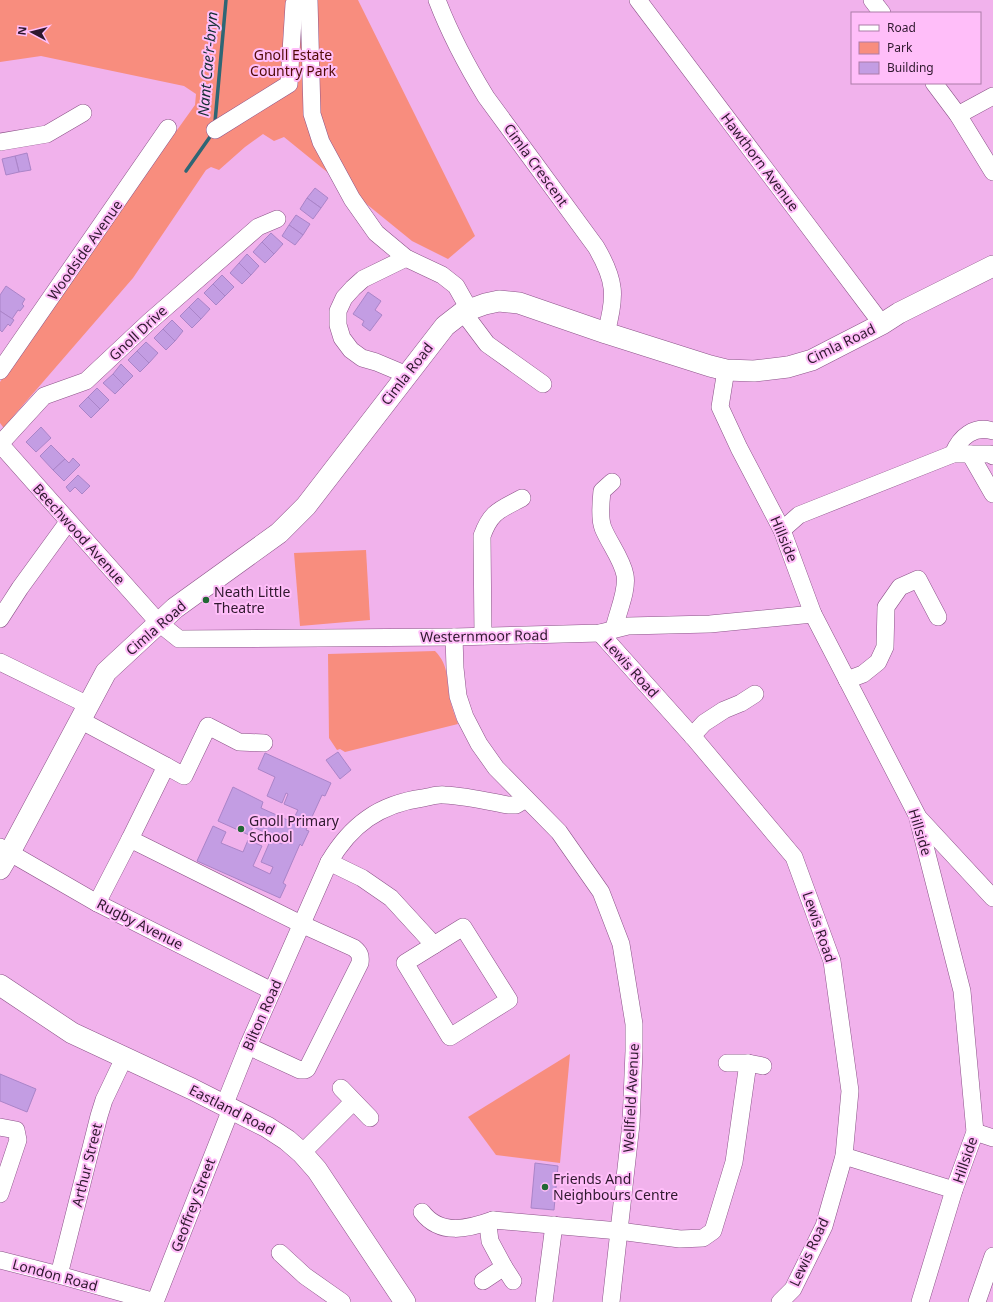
<svg xmlns="http://www.w3.org/2000/svg" width="993" height="1302" font-family="'Noto Sans',sans-serif">
<rect width="100%" height="100%" fill="#f1b2ec"/>
<g fill="#f88d7e">
<polygon points="0,0 358,0 475,236 448,259 412,241 284,137 274,141 263,134 245,147 219,170 211,167 206,170 133,278 4,427 3,427 0,423 0,382 81,264 195,105 196,94 184,86 41,56 0,62"/>
<polygon points="366,550 370,620 300,626 294,553"/>
<path d="M 435,651 C 450,666 446,681 450,700 C 452,708 455,716 458,724 L 345,752 L 340,749 L 337,750 L 329,738 L 328,654 Z"/>
<polygon points="570,1054 560,1163 496,1155 468,1117"/>
</g>
<g fill="none" stroke-linecap="round" stroke-linejoin="round">
<g stroke="#2e6675" stroke-width="3.5">
<polyline points="215,122 226,0"/>
<polyline points="186,171 212,134"/>
</g>
</g>
<g fill="#c39de3" stroke="#aa84c8">
<polygon points="27,153 31,170 19,172 15,156"/>
<polygon points="15,156 19,172 6,175 2,159"/>
<polygon points="315,188 328,198 321,208 307,198"/>
<polygon points="307,198 321,208 313,219 300,209"/>
<polygon points="296,215 310,224 303,235 289,225"/>
<polygon points="289,225 303,235 295,245 282,236"/>
<polygon points="271,233 283,244 274,254 262,242"/>
<polygon points="262,242 274,254 265,263 253,252"/>
<polygon points="247,254 259,266 251,275 239,263"/>
<polygon points="239,263 251,275 242,284 230,273"/>
<polygon points="222,275 234,287 225,296 213,284"/>
<polygon points="213,284 225,296 216,305 204,293"/>
<polygon points="6,286 25,299 22,304 24,306 20,311 18,310 12,319 0,311 0,295"/>
<polygon points="368,292 381,301 375,310 382,315 370,331 362,325 364,321 353,314"/>
<polygon points="198,298 210,309 201,319 189,307"/>
<polygon points="189,307 201,319 192,328 180,316"/>
<polygon points="0,311 14,320 10,326 8,324 2,332 0,330"/>
<polygon points="172,320 183,331 175,341 163,329"/>
<polygon points="163,329 175,341 166,350 154,338"/>
<polygon points="146,342 158,353 149,363 137,351"/>
<polygon points="137,351 149,363 140,372 128,360"/>
<polygon points="121,364 133,376 124,385 113,374"/>
<polygon points="113,374 124,385 115,394 103,383"/>
<polygon points="97,388 109,400 100,409 88,397"/>
<polygon points="88,397 100,409 91,418 79,406"/>
<polygon points="41,427 51,438 36,452 26,442"/>
<polygon points="51,445 65,459 53,470 40,456"/>
<polygon points="73,458 80,465 64,481 53,470 65,459 69,463"/>
<polygon points="78,475 90,486 82,494 75,487 70,492 66,487"/>
<polygon points="338,752 351,770 340,779 326,760"/>
<polygon points="265,753 331,783 325,796 322,795 306,830 309,831 302,846 300,844 283,883 286,885 280,898 197,861 213,826 226,832 221,843 243,852 248,840 262,846 253,866 270,874 273,867 261,862 271,839 282,844 284,841 253,827 249,835 218,821 233,787 263,802 261,808 292,822 298,810 284,804 288,794 286,793 282,803 267,796 275,777 258,769"/>
<polygon points="0,1074 36,1089 27,1112 0,1101"/>
<polygon points="535,1163 558,1166 554,1210 531,1208"/>
</g>
<g fill="none" stroke-linecap="round" stroke-linejoin="round">
<defs>
<g id="minor">
<polyline points="309,0 312,114 321,142 352,199 376,233 406,258 442,275 456,286 469,309"/>
<path d="M 437,0 C 450,34 467,66 486,97 L 596,247 C 616,281 616,296 606,333"/>
<polyline points="638,0 882,324"/>
<polyline points="872,0 882,13"/>
<polyline points="934,83 958,115 993,172"/>
<polyline points="958,115 993,96"/>
<polyline points="215,130 289,84 294,4 296,0"/>
<polyline points="0,142 47,134 83,113"/>
<polyline points="406,258 363,279 353,288 344,298 338,311 338,325 342,338 351,350 362,358 376,362 407,375"/>
<polyline points="463,312 487,344 543,384"/>
<polyline points="726,370 720,407 739,448 782,530 813,614 917,815 962,991 975,1132 954,1190 920,1302"/>
<polyline points="0,371 168,128"/>
<polyline points="0,444 159,623 179,639 454,637 600,633 628,626 710,624 813,614"/>
<polyline points="0,444 44,396 86,381 149,322 258,227 277,219"/>
<path d="M 953,454 C 960,437 974,425 993,431"/>
<polyline points="970,454 993,494"/>
<path d="M 612,482 L 602,491 C 601,501 599,518 603,528 C 609,543 622,559 625,575 C 628,591 617,613 614,629"/>
<polyline points="782,530 799,515 953,454 990,454 993,456"/>
<polyline points="0,619 20,588 68,522"/>
<polyline points="600,633 694,738 794,857 832,961 850,1091 844,1156 824,1226 793,1289 780,1302"/>
<path d="M 483,636 L 482,536 C 491,511 500,510 522,498"/>
<polyline points="454,637 455,668 458,696 465,717 479,744 496,768 559,832 601,892 621,944 634,1024 634,1051 631,1124 611,1302"/>
<polyline points="0,662 88,705"/>
<polyline points="847,680 863,674 878,662 885,647 886,607 900,587 918,579 938,617"/>
<polyline points="80,720 166,766"/>
<polyline points="692,736 704,723 724,710 741,703 755,694"/>
<polyline points="918,817 993,898"/>
<polyline points="130,839 166,766 184,776 208,726 239,742 264,743"/>
<polyline points="0,847 97,903 272,991"/>
<polyline points="329,862 362,878 391,898 434,945"/>
<path d="M 97,903 L 130,839 L 301,924 L 354,948 C 360,953 361,956 360,963 L 307,1069 L 305,1070 L 300,1070 L 248,1046"/>
<polygon points="463,927 509,1000 450,1037 405,963"/>
<polyline points="727,1063 748,1063 763,1066"/>
<polyline points="341,1088 370,1118"/>
<path d="M 224,1106 L 248,1046 L 329,862 C 351,825 379,804 423,798 C 430,797 438,794 444,795 C 466,796 487,801 508,805 L 516,805 L 526,799"/>
<polyline points="0,1127 16,1130 18,1140 0,1194"/>
<polyline points="975,1132 993,1138"/>
<polyline points="302,1153 353,1102"/>
<polyline points="844,1156 954,1190"/>
<path d="M 422,1212 C 440,1236 468,1229 493,1220 L 619,1231 L 680,1239 L 703,1238 L 713,1231 L 734,1162 L 748,1063"/>
<polyline points="493,1220 488,1225 490,1241 504,1267 513,1281"/>
<polyline points="280,1253 305,1276 342,1302"/>
<polyline points="0,1260 59,1275 155,1302 231,1109"/>
<polyline points="59,1275 99,1116 104,1100 124,1058"/>
<polyline points="483,1281 504,1267"/>
<polyline points="544,1302 554,1225"/>
<polyline points="977,1302 993,1256"/>
</g>
<g id="major">
<polyline points="0,869 10,852 106,672 175,608 279,533 306,506 445,326 463,312 485,304 499,301 519,303 606,333 710,366 726,370 754,371 788,367 812,360 882,324 899,313 993,266"/>
<polyline points="0,985 72,1033 192,1089 267,1127 287,1140 302,1153 317,1170 405,1302"/>
</g>
</defs>
<use href="#minor" stroke="#8b5388" stroke-width="18"/>
<use href="#major" stroke="#8b5388" stroke-width="22"/>
<use href="#minor" stroke="#fff" stroke-width="17"/>
<use href="#major" stroke="#fff" stroke-width="21"/>
</g>
<g fill="#216834" stroke="#ffbef9" stroke-width="1.5">
<circle cx="206" cy="600" r="4"/>
<circle cx="241" cy="829" r="4"/>
<circle cx="545" cy="1187" r="4"/>
</g>
<g text-anchor="middle" stroke-width="4" stroke-linejoin="round" paint-order="stroke">
<g font-size="14" fill="#510a06" stroke="#ffbef9">
<text x="293" y="60">Gnoll Estate<tspan x="293" dy="16">Country Park</tspan></text>
</g>
<g font-size="14" fill="#2f182e" stroke="#ffbef9">
<text transform="translate(760 162) rotate(53)" y="5">Hawthorn Avenue</text>
<text transform="translate(536 165) rotate(54)" y="5">Cimla Crescent</text>
<text transform="translate(85 250) rotate(-55)" y="5">Woodside Avenue</text>
<text transform="translate(138 333) rotate(-43)" y="5">Gnoll Drive</text>
<text transform="translate(841 344) rotate(-26)" y="5">Cimla Road</text>
<text transform="translate(407 374) rotate(-52)" y="5">Cimla Road</text>
<text transform="translate(79 534) rotate(48)" y="5">Beechwood Avenue</text>
<text transform="translate(784 539) rotate(67)" y="5">Hillside</text>
<text transform="translate(156 628) rotate(-41)" y="5">Cimla Road</text>
<text transform="translate(484 636) rotate(-1)" y="5">Westernmoor Road</text>
<text transform="translate(631 668) rotate(48)" y="5">Lewis Road</text>
<text transform="translate(920 832) rotate(73)" y="5">Hillside</text>
<text transform="translate(140 924) rotate(27)" y="5">Rugby Avenue</text>
<text transform="translate(819 927) rotate(71)" y="5">Lewis Road</text>
<text transform="translate(262 1015) rotate(-66)" y="5">Bilton Road</text>
<text transform="translate(631 1098) rotate(-87)" y="5">Wellfield Avenue</text>
<text transform="translate(232 1110) rotate(27)" y="5">Eastland Road</text>
<text transform="translate(965 1160) rotate(-71)" y="5">Hillside</text>
<text transform="translate(87 1165) rotate(-76)" y="5">Arthur Street</text>
<text transform="translate(193 1205) rotate(-69)" y="5">Geoffrey Street</text>
<text transform="translate(809 1252) rotate(-65)" y="5">Lewis Road</text>
<text transform="translate(55 1275) rotate(15)" y="5">London Road</text>
</g>
<g font-size="14" fill="#2f182e" stroke="#ffbef9" text-anchor="start">
<text x="214" y="597">Neath Little<tspan x="214" dy="16">Theatre</tspan></text>
<text x="249" y="826">Gnoll Primary<tspan x="249" dy="16">School</tspan></text>
<text x="553" y="1184">Friends And<tspan x="553" dy="16">Neighbours Centre</tspan></text>
</g>
<g font-size="15" font-style="italic" fill="#142f34" stroke="#ffbef9">
<text transform="translate(208 64) rotate(-85)" y="5">Nant Cae'r-bryn</text>
</g>
</g>
<rect x="851" y="12" width="130" height="72" fill="#ffbef9" stroke="#ac7ca8"/>
<rect x="859" y="25" width="20" height="6" fill="#ffffff" stroke="#ac7ca8"/>
<text x="887" y="32" font-size="12" fill="#2f182e">Road</text>
<rect x="859" y="42" width="20" height="12" fill="#f88d7e" stroke="#ac7ca8"/>
<text x="887" y="52" font-size="12" fill="#2f182e">Park</text>
<rect x="859" y="62" width="20" height="12" fill="#c39de3" stroke="#ac7ca8"/>
<text x="887" y="72" font-size="12" fill="#2f182e">Building</text>
<g transform="translate(32 32) rotate(277)" stroke="#ffbef9" stroke-width="3" paint-order="stroke">
<path d="M0-3L7 15L0 10L-7 15Z" fill="#2f182e"/>
<text y="-6" font-size="11" font-weight="bold" text-anchor="middle" fill="#2f182e">N</text>
</g>
</svg>
